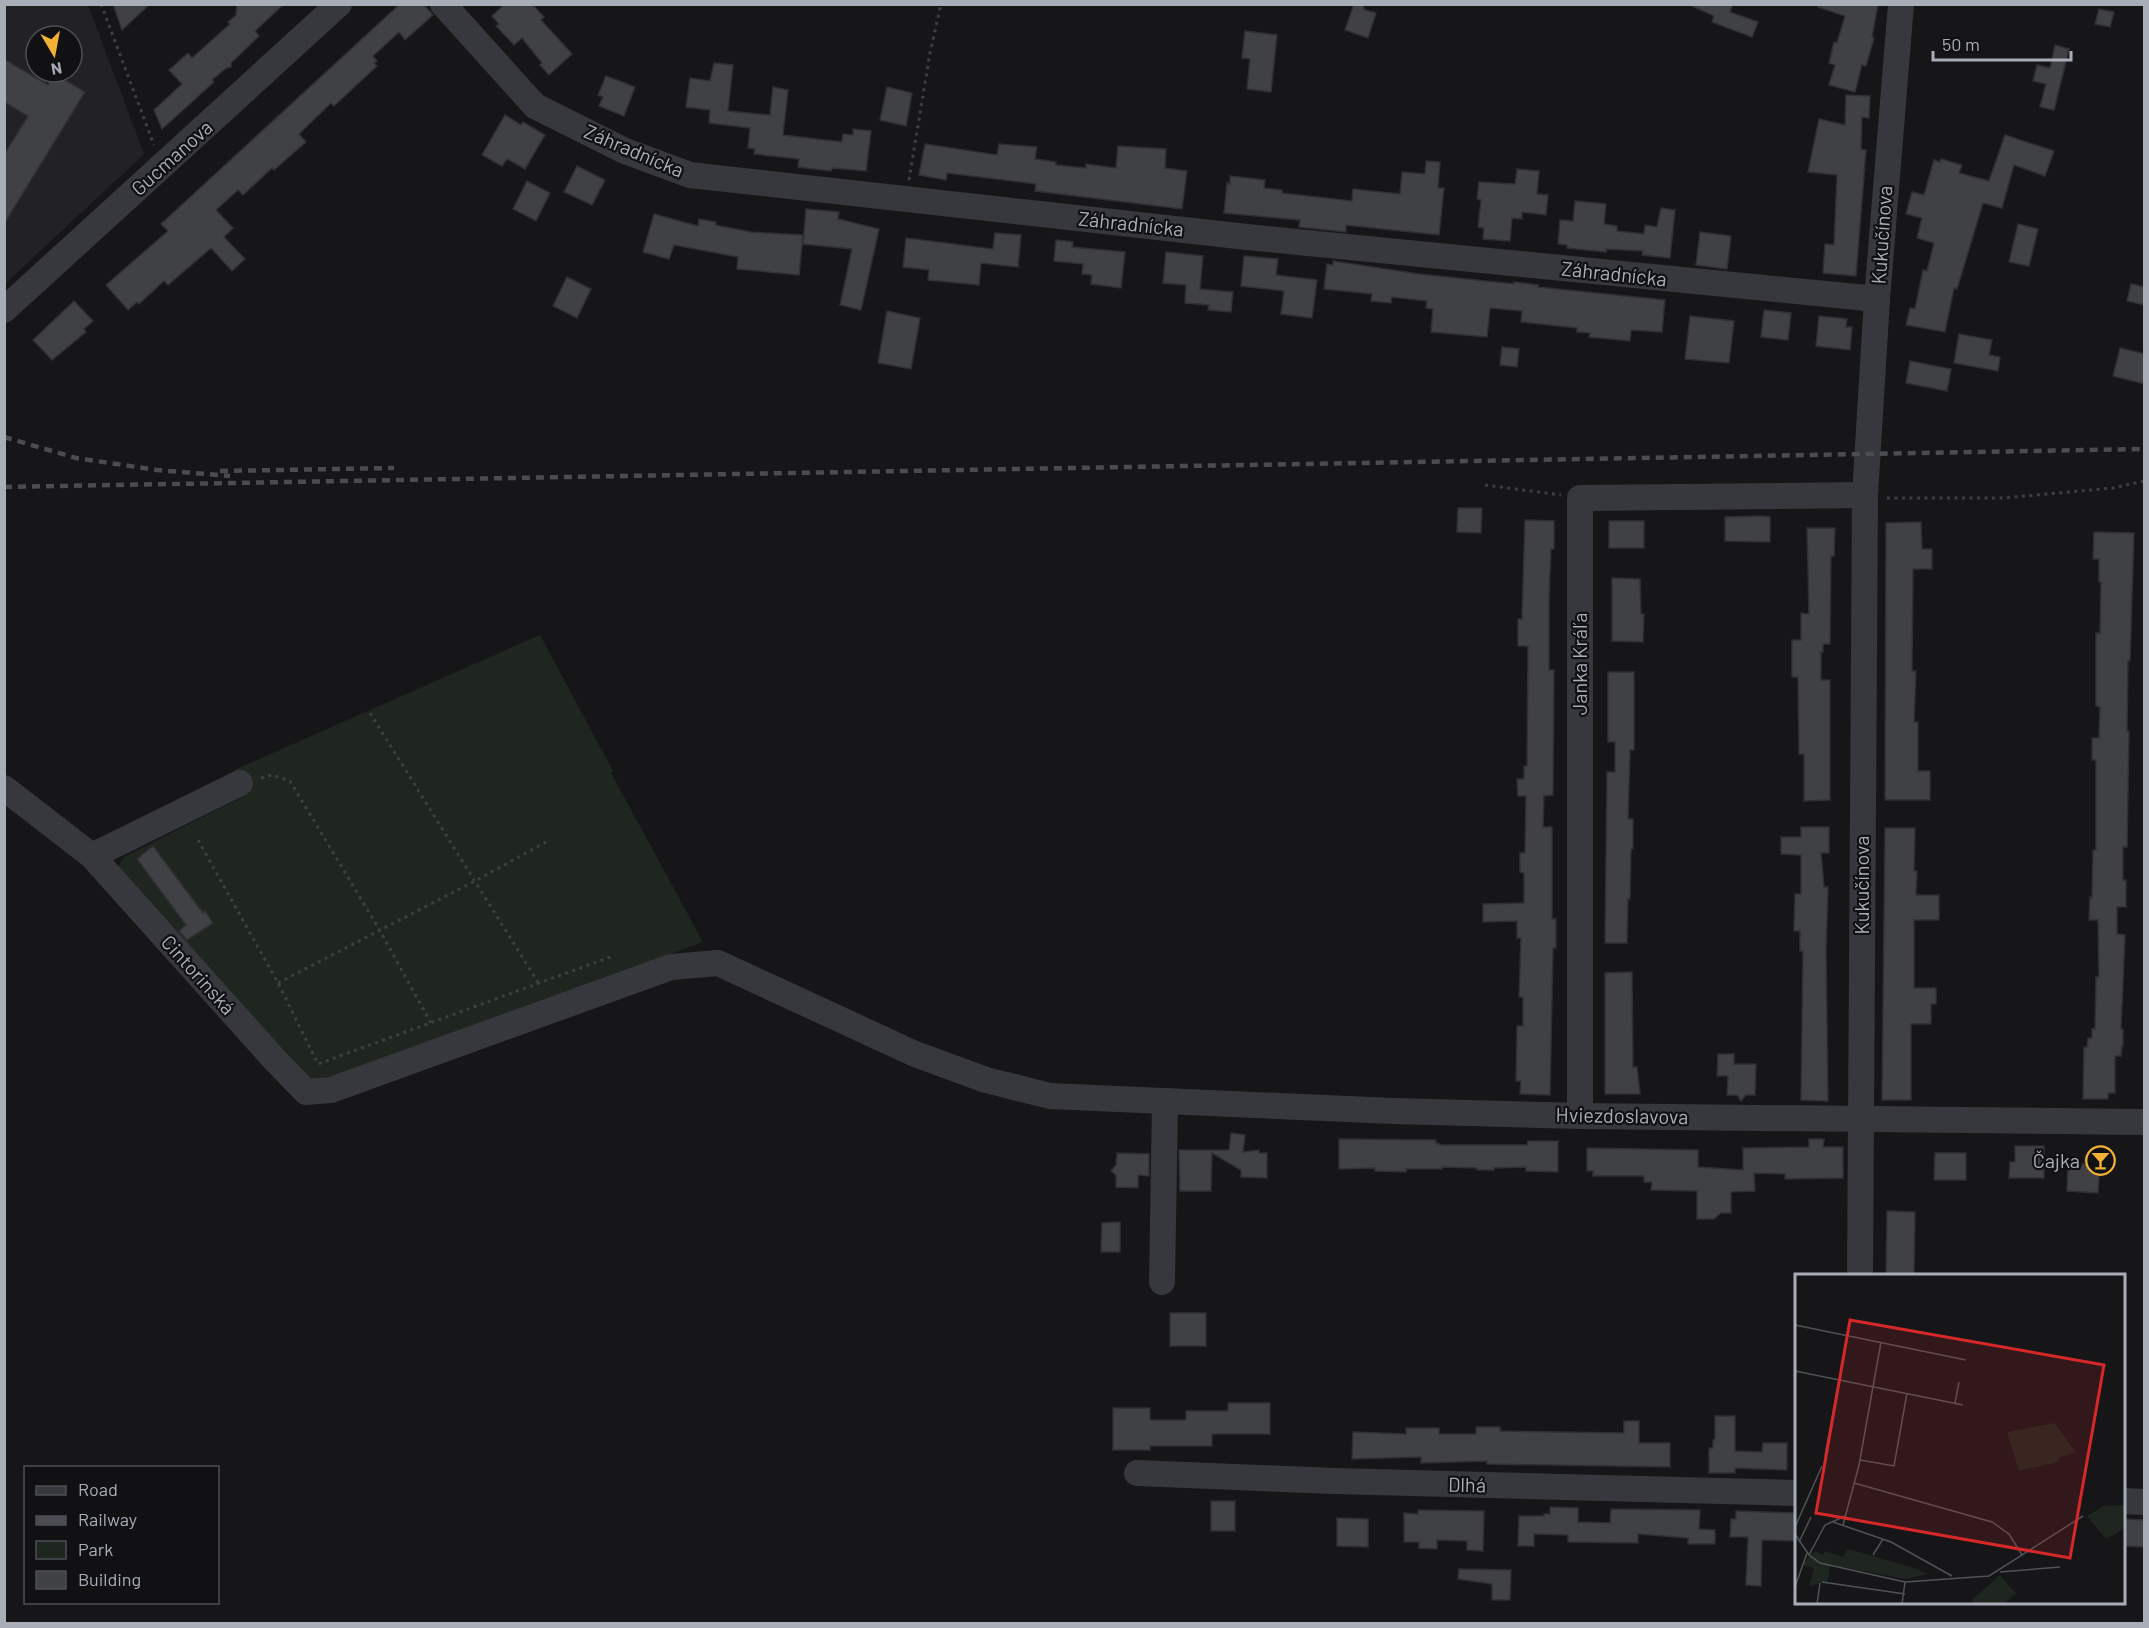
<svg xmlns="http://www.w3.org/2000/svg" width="2149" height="1628" font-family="Barlow,sans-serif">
<rect width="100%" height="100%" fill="#161618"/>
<path fill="#222225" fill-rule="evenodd" d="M 5,5 L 88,5 L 144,154 L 5,284 ZM 36,36 L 72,36 L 72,72 L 36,72 Z"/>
<polygon fill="#1e261f" points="540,635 613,771 611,773 703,942 316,1086 112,876 124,857 246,795 234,770"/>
<g fill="#404145" stroke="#303034" stroke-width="1.5">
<polygon points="113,4 150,4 122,30"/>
<polygon points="237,4 284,4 255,31 259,36 231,63 231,67 225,69 212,80 214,82 162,129 154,110 182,84 169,70 188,53 192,58 230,24 228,22 236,15"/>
<polygon points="400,4 423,4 433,15 405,40 399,32 373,56 377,61 374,63 377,66 334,106 331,103 299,134 306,142 274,170 272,168 243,195 238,190 216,210 233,228 224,237 245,259 232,271 211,248 168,285 164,281 139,304 137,302 128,310 106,285 168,231 161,224"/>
<polygon points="505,4 532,4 544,17 541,20 572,54 549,75 540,65 542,63 522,38 514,45 496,26 499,24 492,16"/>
<polygon points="1354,4 1362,4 1365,10 1376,13 1368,38 1345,30"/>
<polygon points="1688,4 1733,4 1730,12 1758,22 1752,37 1712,22 1714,16"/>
<polygon points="1819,4 1878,4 1872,37 1874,38 1866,66 1862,65 1855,92 1829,85 1835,65 1829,63 1834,42 1837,43 1845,16 1818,7"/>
<polygon points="2099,9 2114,12 2110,27 2095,24"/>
<polygon points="1245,31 1277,35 1271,92 1247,89 1250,59 1242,58"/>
<polygon points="2055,45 2069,49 2054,110 2040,107 2046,84 2033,81 2037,65 2050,68"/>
<polygon points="4,59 48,85 54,73 85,92 4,224 4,155 28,116 4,102"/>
<polygon points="714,63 733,65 728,111 770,115 773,87 788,90 783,135 842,142 843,134 853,135 853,129 871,131 866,171 832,168 831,171 798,167 799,159 754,154 755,149 748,148 750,128 709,123 710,110 686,107 690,78 710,81"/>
<polygon points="606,76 635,87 624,116 599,106 603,97 598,95"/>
<polygon points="887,87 912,93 906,126 880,120"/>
<polygon points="1846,95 1870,96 1869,118 1862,117 1861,149 1866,150 1856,276 1823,273 1825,244 1834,245 1837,175 1808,172 1819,119 1845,125"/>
<polygon points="505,115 521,125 523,122 545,135 525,169 507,159 502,166 482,155"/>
<polygon points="2005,135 2054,151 2045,176 2014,165 2002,208 1983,203 1957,289 1954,288 1945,332 1906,325 1910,308 1915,309 1923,270 1927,271 1934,243 1917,238 1922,218 1906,214 1912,192 1924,195 1934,160 1940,162 1941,159 1962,165 1959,173 1989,181"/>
<polygon points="925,144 997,155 999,144 1037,147 1035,159 1056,162 1056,165 1086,168 1086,164 1116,168 1118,146 1166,149 1165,168 1187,171 1182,209 1035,191 1036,184 947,173 946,180 919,175"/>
<polygon points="1426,161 1440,162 1438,188 1444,188 1439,235 1346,225 1346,232 1299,227 1300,220 1224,213 1227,183 1230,184 1230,176 1265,180 1264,188 1282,190 1282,193 1352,201 1353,189 1400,194 1402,172 1425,174"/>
<polygon points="577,166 605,180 592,205 564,192"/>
<polygon points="1517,169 1539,171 1537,194 1548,195 1546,215 1522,212 1522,219 1512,218 1510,241 1483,239 1484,228 1478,227 1481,200 1477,199 1479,182 1515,184"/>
<polygon points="527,181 550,193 536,221 513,209"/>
<polygon points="1575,201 1606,204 1604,224 1617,226 1617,231 1644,234 1645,225 1657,227 1661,208 1675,210 1670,258 1642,255 1643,251 1606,249 1606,252 1567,248 1567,245 1558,244 1560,220 1573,221"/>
<polygon points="806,209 839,212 838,219 879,229 861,310 840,305 852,249 803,244"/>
<polygon points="654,214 698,226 699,219 716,222 715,225 751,232 803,235 799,275 737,269 738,257 674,245 669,259 643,252"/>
<polygon points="2018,224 2038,229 2029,266 2009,262"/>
<polygon points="1700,232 1731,236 1727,269 1696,265"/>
<polygon points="995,233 1021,235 1018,267 981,263 979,285 928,280 929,270 903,267 906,238 993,249"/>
<polygon points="1056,240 1073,242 1072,247 1125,252 1121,288 1091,284 1092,275 1082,274 1083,264 1054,261"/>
<polygon points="1166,252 1203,256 1200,289 1233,292 1231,312 1208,310 1209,305 1185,303 1186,285 1163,283"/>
<polygon points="1244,256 1278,259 1276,275 1317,280 1312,318 1281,314 1284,291 1241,286"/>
<polygon points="1333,261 1419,274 1514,284 1514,282 1538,285 1538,287 1665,300 1662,332 1631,330 1630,341 1589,337 1590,333 1577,332 1577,328 1521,322 1522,311 1490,308 1487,337 1431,332 1433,309 1426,308 1427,301 1392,297 1391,303 1371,301 1372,294 1324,289 1327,264 1333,265"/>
<polygon points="567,277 591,289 577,318 553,306"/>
<polygon points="2131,284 2145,287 2145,305 2127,301"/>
<polygon points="74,301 93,321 84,329 86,332 52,360 33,340"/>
<polygon points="1764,310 1791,313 1788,340 1761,337"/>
<polygon points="887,311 920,318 911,369 878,363"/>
<polygon points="1690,316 1734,321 1729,363 1685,359"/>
<polygon points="1819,316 1847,319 1846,327 1852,327 1850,350 1816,346"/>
<polygon points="1959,334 1992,340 1989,355 2000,357 1998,371 1954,363"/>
<polygon points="1502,347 1519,349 1517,367 1500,365"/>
<polygon points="2120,348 2145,354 2145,384 2113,376"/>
<polygon points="1910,361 1951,369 1947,391 1906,383"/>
<polygon points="1458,508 1482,508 1481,533 1457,532"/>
<polygon points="1760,516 1770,517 1770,542 1725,541 1725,517"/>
<polygon points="1525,520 1554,521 1554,549 1551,549 1549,596 1549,670 1554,670 1553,795 1544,796 1543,827 1552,827 1552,919 1556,919 1556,948 1553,948 1550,1095 1520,1094 1521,1081 1516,1081 1517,1026 1523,1026 1523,997 1519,997 1521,938 1517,938 1517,921 1483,922 1483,904 1524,903 1524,873 1520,872 1520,853 1525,853 1526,796 1518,796 1517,779 1524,779 1524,766 1527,766 1528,646 1518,646 1518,619 1522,619"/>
<rect x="1609" y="521" width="35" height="27"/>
<polygon points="1921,522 1922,549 1932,549 1932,569 1913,569 1912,671 1916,671 1914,722 1918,722 1918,771 1930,771 1930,800 1885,800 1886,523"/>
<polygon points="1807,528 1835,528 1834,556 1831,556 1830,644 1823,644 1823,652 1821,652 1821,680 1830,680 1830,800 1804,801 1804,754 1799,754 1798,677 1792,677 1792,640 1801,640 1801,613 1809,614"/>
<polygon points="2094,532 2134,533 2130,661 2128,661 2127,731 2129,731 2127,847 2123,847 2123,880 2126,880 2126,907 2117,907 2117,934 2125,935 2121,1029 2123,1029 2123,1046 2122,1046 2121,1056 2115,1056 2115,1093 2108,1093 2108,1099 2083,1099 2084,1047 2087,1047 2088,1038 2092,1038 2092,1029 2095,1029 2096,977 2099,977 2098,920 2089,920 2090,897 2092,898 2093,850 2096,850 2096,760 2092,760 2092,738 2099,738 2100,707 2096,706 2096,633 2100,633 2101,582 2099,582 2099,559 2093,559"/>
<polygon points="1612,578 1640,579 1641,614 1644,614 1643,642 1612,641"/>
<polygon points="1608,672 1634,672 1634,750 1630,750 1628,819 1633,819 1633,849 1631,849 1630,899 1628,899 1627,943 1605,943 1607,772 1615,772 1615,742 1608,742"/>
<polygon points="1801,827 1829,827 1829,853 1821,853 1824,887 1828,887 1826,951 1828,1101 1801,1100 1803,951 1800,951 1800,931 1794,931 1795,894 1801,894 1801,855 1781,854 1781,837 1801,837"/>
<polygon points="1885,828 1915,828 1914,871 1917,871 1916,895 1939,895 1939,920 1914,920 1914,988 1936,988 1936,1004 1931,1004 1931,1024 1911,1024 1911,1100 1882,1100"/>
<polygon points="153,846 203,913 205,911 213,923 187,940 179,931 186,925 137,859"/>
<polygon points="1632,972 1633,1067 1637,1067 1640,1094 1605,1094 1605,973"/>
<polygon points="1718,1054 1734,1054 1734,1064 1756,1064 1755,1095 1746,1095 1741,1101 1737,1095 1727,1095 1728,1076 1717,1076"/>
<polygon points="1231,1133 1245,1135 1243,1152 1259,1150 1259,1153 1267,1153 1267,1178 1241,1177 1241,1170 1212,1153 1211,1191 1180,1191 1179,1150 1229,1150"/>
<polygon points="1339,1139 1436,1140 1436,1143 1442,1145 1527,1145 1528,1141 1558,1141 1558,1172 1526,1171 1526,1167 1494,1168 1494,1170 1477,1170 1477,1168 1442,1167 1442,1169 1406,1169 1406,1172 1375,1171 1375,1168 1339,1169"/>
<polygon points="1809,1139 1824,1139 1823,1147 1843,1147 1843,1178 1785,1179 1785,1174 1754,1173 1755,1191 1731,1192 1731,1213 1721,1213 1714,1219 1697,1219 1697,1191 1651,1190 1652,1182 1644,1182 1644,1176 1593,1176 1593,1171 1587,1171 1587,1148 1698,1150 1698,1167 1743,1170 1743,1148 1809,1147"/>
<polygon points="2015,1146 2044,1146 2044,1178 2009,1178 2010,1162 2015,1162"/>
<polygon points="1117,1153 1149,1154 1149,1176 1138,1175 1138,1188 1116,1187 1116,1175 1111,1171 1116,1165"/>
<polygon points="1935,1153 1966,1153 1966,1180 1934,1180"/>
<polygon points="2085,1157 2100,1158 2098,1193 2067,1191 2068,1166 2082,1166 2082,1164 2085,1164"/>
<polygon points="1887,1211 1915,1212 1914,1275 1886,1275"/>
<polygon points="1120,1222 1120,1252 1101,1252 1102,1223"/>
<rect x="1170" y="1313" width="36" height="33"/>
<polygon points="1228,1403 1270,1403 1270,1434 1212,1434 1212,1446 1150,1446 1150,1450 1113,1450 1113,1408 1150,1408 1150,1420 1186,1420 1186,1411 1228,1411"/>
<polygon points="1715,1416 1735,1416 1735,1451 1762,1452 1763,1443 1787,1443 1787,1470 1735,1468 1735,1473 1709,1473 1709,1448 1713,1448 1713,1440 1715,1440"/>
<polygon points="1624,1421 1639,1421 1639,1443 1670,1443 1670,1467 1487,1464 1487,1461 1421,1463 1421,1457 1352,1459 1353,1432 1406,1434 1406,1428 1439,1428 1439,1434 1476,1434 1476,1427 1500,1427 1500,1431 1624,1433"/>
<rect x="1211" y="1501" width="24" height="30"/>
<polygon points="1550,1507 1578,1508 1578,1522 1610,1523 1611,1509 1700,1510 1699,1529 1715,1530 1715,1544 1688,1544 1688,1538 1638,1534 1638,1543 1568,1542 1568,1535 1534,1534 1534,1546 1518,1546 1519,1516 1544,1516 1544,1514 1550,1514"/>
<polygon points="1418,1510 1484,1511 1483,1551 1467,1550 1467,1541 1437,1540 1437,1549 1419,1548 1419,1542 1404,1542 1404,1513 1418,1514"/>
<polygon points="1736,1511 1797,1513 1797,1541 1762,1540 1761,1586 1746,1585 1748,1537 1730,1537 1731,1519 1736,1519"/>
<polygon points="1337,1518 1368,1519 1368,1547 1337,1546"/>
<polygon points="2124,1519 2145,1520 2145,1547 2124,1546"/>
<polygon points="1459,1569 1511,1570 1510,1600 1492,1600 1492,1584 1458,1579"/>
</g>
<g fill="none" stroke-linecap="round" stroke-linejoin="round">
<g stroke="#3d3f44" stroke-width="3" stroke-dasharray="3 4.5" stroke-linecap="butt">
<polyline points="101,4 154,145"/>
<polyline points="909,180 930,53 941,4"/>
<polyline points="1485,485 1561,495"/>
<polyline points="1887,498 2004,498 2113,488 2144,481"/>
<polyline points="370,713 539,984"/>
<polyline points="261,778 272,775 290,781 379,929 431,1023"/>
<polyline points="198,840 278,983 318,1064 613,956"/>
<polyline points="278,983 475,881 546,842"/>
</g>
<g stroke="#37383d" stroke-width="26">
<polyline points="443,4 535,106 625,151 690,175 1247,237 1877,299"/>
<polyline points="4,310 339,4"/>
<polyline points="4,788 92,856 240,783"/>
<polyline points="92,856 275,1060 306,1092 331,1090 671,967 718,963 915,1054 986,1080 1050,1096 1393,1111 1580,1116 2144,1122"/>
<polyline points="1580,1116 1580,498 1865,495"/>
<polyline points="1860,1276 1865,495 1877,299 1901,4"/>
<polyline points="1162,1282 1165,1101"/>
<polyline points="1137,1473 1335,1481 1796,1493"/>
<polyline points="2124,1501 2144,1502"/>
</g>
<g stroke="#4a4c52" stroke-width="4.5" stroke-dasharray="8 6" stroke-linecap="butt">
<polyline points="4,437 76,458 157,470 230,476"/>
<polyline points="220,471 394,468"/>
<polyline points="4,487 2144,449"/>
</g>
</g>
<defs>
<symbol id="bar-ring" viewBox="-11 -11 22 22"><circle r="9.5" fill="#111113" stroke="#f2b134" stroke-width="1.5"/><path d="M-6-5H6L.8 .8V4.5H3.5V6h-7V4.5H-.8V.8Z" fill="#f2b134"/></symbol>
</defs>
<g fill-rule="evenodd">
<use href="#bar-ring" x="2084" y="1144" width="33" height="33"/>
</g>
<g text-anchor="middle" stroke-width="4.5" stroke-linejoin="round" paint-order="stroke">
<g font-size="20" fill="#a8adb8" stroke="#111113">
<text transform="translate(634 151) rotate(23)" y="7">Záhradnícka</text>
<text transform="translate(172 158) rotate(-42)" y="7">Gucmanova</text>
<text transform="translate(1131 224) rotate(6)" y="7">Záhradnícka</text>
<text transform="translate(1882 235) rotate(-86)" y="7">Kukučínova</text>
<text transform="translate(1614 274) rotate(6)" y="7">Záhradnícka</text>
<text transform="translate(1580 664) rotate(-90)" y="7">Janka Kráľa</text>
<text transform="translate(1862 885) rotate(-90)" y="7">Kukučínova</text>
<text transform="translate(198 975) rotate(48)" y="7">Cintorinská</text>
<text transform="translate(1622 1116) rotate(1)" y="7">Hviezdoslavova</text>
<text transform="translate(1467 1485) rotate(1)" y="7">Dlhá</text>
</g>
<g font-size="20" fill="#a8adb8" stroke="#111113" text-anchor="end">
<text x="2080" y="1168">Čajka</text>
</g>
</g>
<g transform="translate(1795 1274)">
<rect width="330" height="330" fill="#161618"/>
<path d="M 260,149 L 280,178 L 263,184 L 263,188 L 224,197 L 212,158 ZM 330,231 L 330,254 L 311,265 L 292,242 L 309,232 ZM 53,275 L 116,293 L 133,300 L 111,305 L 35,291 L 33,307 L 14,312 L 19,294 L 8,291 L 13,283 L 20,277 L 28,281 L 30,277 L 48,283 ZM 205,301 L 221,319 L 209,330 L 179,330 L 177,326 Z" fill="#1e261f"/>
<path fill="none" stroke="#505258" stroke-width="1.5" d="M 0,51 L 171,86M 0,97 L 168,131M 160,129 L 164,108M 30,182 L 44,106M 65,186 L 99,192 L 112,119M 59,209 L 197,248 L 214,260 L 227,281M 38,248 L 96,268 L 157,302M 48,251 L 64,191 L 86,68M 0,253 L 27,192M 0,260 L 14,281 L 25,289 L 110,308M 4,268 L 16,243M 14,281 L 30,251 L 50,242M 78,281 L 88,265M 205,298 L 265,293M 27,308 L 110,320M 110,308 L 194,302 L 288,242M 0,313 L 12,279M 22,330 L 25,309M 107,330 L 110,308"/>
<path fill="#d62828" fill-opacity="0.15" stroke="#d62828" stroke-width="3" d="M 55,46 L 309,91 L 275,284 L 21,239 Z"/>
<rect width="330" height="330" fill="none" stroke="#a8adb8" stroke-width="3"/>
</g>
<rect width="2149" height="1628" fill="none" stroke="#a8adb8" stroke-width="12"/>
<rect x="24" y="1466" width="195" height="138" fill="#111113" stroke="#4d4f55" stroke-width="1.5"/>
<rect x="36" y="1486" width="30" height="9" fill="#37383d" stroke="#4d4f55" stroke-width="1.5"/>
<text x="78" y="1496" font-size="18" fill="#a8adb8">Road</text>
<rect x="36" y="1516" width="30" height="9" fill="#4a4c52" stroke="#4d4f55" stroke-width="1.5"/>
<text x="78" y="1526" font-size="18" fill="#a8adb8">Railway</text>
<rect x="36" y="1541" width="30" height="18" fill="#1e261f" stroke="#4d4f55" stroke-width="1.5"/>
<text x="78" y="1556" font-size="18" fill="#a8adb8">Park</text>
<rect x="36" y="1571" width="30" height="18" fill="#404145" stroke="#4d4f55" stroke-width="1.5"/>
<text x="78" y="1586" font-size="18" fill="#a8adb8">Building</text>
<g transform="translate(54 54) rotate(170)"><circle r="28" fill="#111113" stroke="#4d4f55" stroke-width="1.5"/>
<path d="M0-4.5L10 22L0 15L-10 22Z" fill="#f2b134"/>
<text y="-9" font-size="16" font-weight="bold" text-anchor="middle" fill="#a8adb8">N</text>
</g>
<path d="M1933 51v9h138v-9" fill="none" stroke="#a8adb8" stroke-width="3"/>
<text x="1942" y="51" font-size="18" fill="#a8adb8" stroke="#111113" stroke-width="4.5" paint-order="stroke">50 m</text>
</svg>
